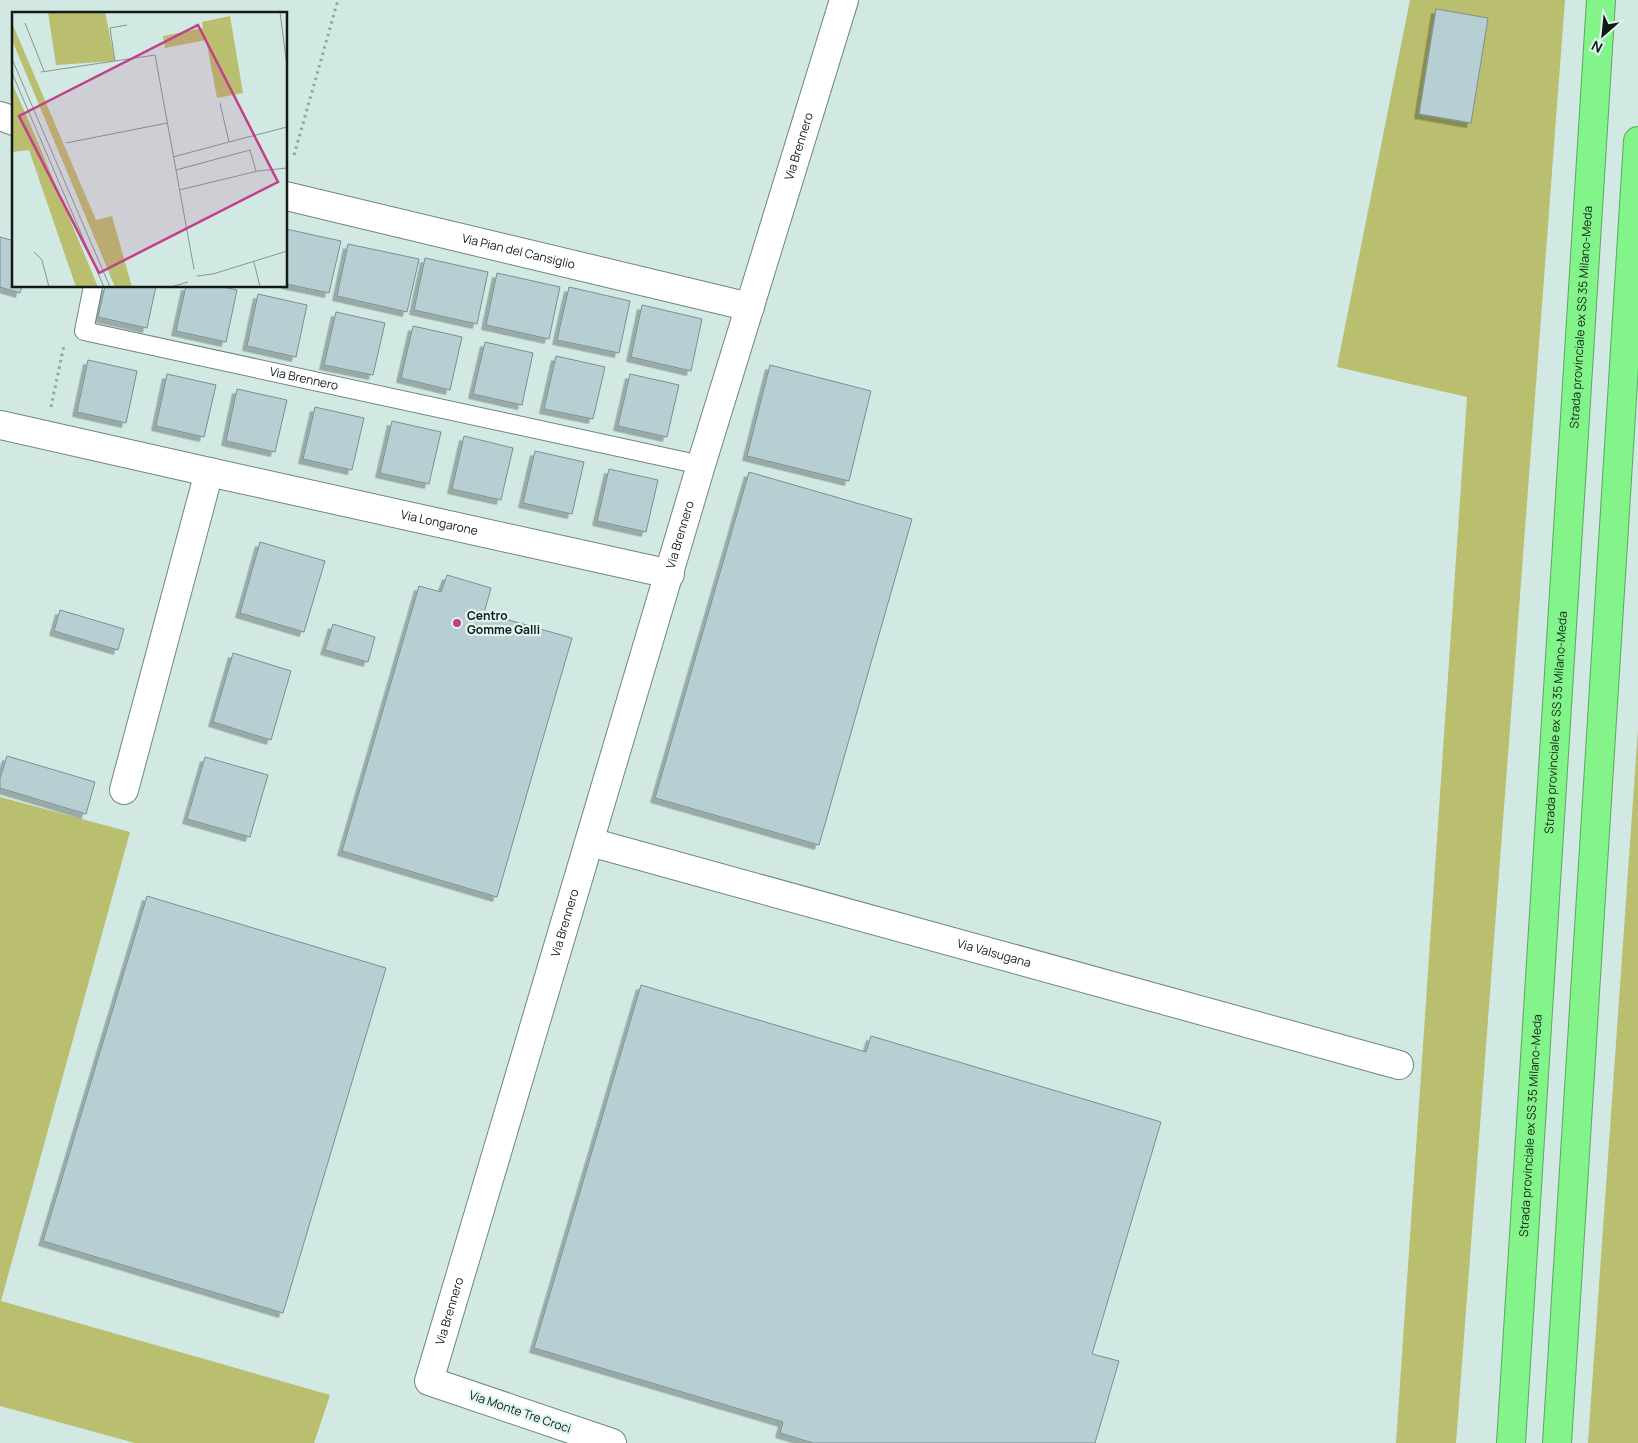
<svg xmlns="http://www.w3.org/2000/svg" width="1638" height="1443" font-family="Manrope,sans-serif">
<defs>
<filter id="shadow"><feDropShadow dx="-4.5" dy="4.5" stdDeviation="0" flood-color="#0004"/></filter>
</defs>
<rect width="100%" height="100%" fill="#d1e8e3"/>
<g fill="#babe6f">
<polygon points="1410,0 1565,0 1456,1443 1396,1443 1467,397 1337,367"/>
<polygon points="1638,729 1638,1443 1588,1443"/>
<polygon points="0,797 130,832 1,1301 330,1395 314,1443 135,1443 0,1406"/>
</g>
<g fill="#b7ced3" stroke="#798f93" filter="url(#shadow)">
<polygon points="1436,9 1488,18 1471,123 1419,114"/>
<polygon points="286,229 341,241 329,293 286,284"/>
<polygon points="0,237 14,241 14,286 22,286 20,293 0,287"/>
<polygon points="348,244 419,259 407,312 337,296"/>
<polygon points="425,258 488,272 477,324 414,310"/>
<polygon points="497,273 560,287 549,339 486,325"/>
<polygon points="105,286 156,286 147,328 98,317"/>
<polygon points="186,286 219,286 237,290 226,342 176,331"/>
<polygon points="569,287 630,301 619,353 557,340"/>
<polygon points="258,294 307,305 296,357 247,346"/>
<polygon points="642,305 702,319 691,371 631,357"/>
<polygon points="336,312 385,323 373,375 324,365"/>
<polygon points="413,326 462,337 450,390 401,378"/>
<polygon points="485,342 533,353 522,405 473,394"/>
<polygon points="556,356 605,367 593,419 544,409"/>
<polygon points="88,360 137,371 126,423 77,412"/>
<polygon points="770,365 871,391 849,481 747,456"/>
<polygon points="167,374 216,385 204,437 156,426"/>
<polygon points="630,374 679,385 667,437 618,426"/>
<polygon points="237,389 287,400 275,452 226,441"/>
<polygon points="315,407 364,418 352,470 303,459"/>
<polygon points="392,421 441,432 429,484 380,473"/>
<polygon points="464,436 513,448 501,500 452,489"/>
<polygon points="535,451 584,462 572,514 523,503"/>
<polygon points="609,469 658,480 646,532 597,521"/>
<polygon points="749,472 912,519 819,845 655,798"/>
<polygon points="260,542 325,561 304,632 240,613"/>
<polygon points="447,575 491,588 484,613 572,638 497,897 342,851 419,586 441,592"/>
<polygon points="60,610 124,629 118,650 54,631"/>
<polygon points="333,624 375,637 368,662 325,650"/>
<polygon points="233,653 291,671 271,740 213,722"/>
<polygon points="7,756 95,782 86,814 0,788 0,778"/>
<polygon points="205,757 268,775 250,837 187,819"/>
<polygon points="147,896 386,968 283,1313 43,1241"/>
<polygon points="641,985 866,1052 871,1036 1161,1122 1092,1354 1119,1361 1095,1443 813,1443 780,1433 783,1422 534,1348"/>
</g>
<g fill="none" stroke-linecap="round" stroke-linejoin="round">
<defs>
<g id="lane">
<path id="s1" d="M 93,286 L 84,331 L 701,465"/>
</g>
<g id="street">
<polyline points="0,116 14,121"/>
<path id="s2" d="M 286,196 L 750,307"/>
<polyline points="0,425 209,472"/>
<path id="s3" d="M 124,790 L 209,472 L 670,574"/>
<path id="s4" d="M 590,842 L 1399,1065"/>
<path id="s5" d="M 612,1443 L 429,1381 L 701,465 L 844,0"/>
</g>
<g id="highway">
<path id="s6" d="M 1511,1443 L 1601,0"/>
<polyline points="1557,1443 1638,141"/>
</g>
</defs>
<use href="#lane" stroke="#718681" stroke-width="20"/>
<use href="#street" stroke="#718681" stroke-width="30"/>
<use href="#highway" stroke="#5ba861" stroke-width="30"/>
<g stroke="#92a4a0" stroke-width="3" stroke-dasharray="2.5 4" stroke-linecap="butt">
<polyline points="294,155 338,0"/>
<polyline points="51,407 64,345"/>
</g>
<use href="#lane" stroke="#fff" stroke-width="18"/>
<use href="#street" stroke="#fff" stroke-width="28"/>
<use href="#highway" stroke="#83f489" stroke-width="28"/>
</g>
<circle fill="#c14089" stroke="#dff6f0" stroke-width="2" cx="457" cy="623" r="5"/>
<g text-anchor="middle" stroke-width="4.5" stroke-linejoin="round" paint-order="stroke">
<g font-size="12" fill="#121a18" stroke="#dff6f0">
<text dy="4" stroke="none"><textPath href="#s5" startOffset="1482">Via Brennero</textPath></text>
<text dy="4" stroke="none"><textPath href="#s2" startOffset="239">Via Pian del Cansiglio</textPath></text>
<text dy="4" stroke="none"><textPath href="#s6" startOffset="1128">Strada provinciale ex SS 35 Milano-Meda</textPath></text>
<text dy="4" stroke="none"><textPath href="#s1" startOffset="271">Via Brennero</textPath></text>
<text dy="4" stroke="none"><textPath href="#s3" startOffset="565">Via Longarone</textPath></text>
<text dy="4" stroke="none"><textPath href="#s5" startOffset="1076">Via Brennero</textPath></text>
<text dy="4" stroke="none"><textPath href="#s6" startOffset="722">Strada provinciale ex SS 35 Milano-Meda</textPath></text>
<text dy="4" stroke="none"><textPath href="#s5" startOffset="671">Via Brennero</textPath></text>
<text dy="4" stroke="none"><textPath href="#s4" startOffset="419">Via Valsugana</textPath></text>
<text dy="4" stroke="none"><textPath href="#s6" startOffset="318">Strada provinciale ex SS 35 Milano-Meda</textPath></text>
<text dy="4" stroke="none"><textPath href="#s5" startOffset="266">Via Brennero</textPath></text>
<text transform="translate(520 1412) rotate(19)" y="4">Via Monte Tre Croci</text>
</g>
<g font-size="12" font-weight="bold" fill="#121a18" stroke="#dff6f0" text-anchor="start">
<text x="467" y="620">Centro<tspan x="467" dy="14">Gomme Galli</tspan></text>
</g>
</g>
<g transform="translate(12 12)">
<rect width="275" height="275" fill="#d1e8e3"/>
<path d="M 36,0 L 93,0 L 103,49 L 44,53 ZM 218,4 L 231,81 L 205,86 L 194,28 L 153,36 L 151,24 L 191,16 L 190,10 ZM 0,11 L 84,208 L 100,204 L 120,275 L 103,275 L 0,28 ZM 0,71 L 27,133 L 86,275 L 64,275 L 17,138 L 0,140 Z" fill="#babe6f"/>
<path fill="none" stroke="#859692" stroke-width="1" d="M 268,0 L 275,54M 13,11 L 32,59M 0,47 L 98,275M 103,49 L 98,16 L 115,13M 29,60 L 143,43 L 182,257M 0,61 L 92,275M 217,130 L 275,115M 54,131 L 155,111M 161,145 L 217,130 L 208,91M 164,158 L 238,138 L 244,159M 167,178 L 246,159 L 275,156M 22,240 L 30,248 L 37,275M 242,250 L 248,275M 185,264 L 201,262 L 275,239M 159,275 L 176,270"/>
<path fill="#c14089" fill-opacity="0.15" stroke="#c14089" stroke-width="2.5" d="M 186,13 L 266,170 L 87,261 L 7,104 Z"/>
<rect width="275" height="275" fill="none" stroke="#121a18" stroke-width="2.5"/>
</g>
<g transform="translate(1603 35) rotate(207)" stroke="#dff6f0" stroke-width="4" paint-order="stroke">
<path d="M0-4L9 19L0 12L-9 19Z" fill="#121a18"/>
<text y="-8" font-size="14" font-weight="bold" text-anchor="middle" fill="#121a18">N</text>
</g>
</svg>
